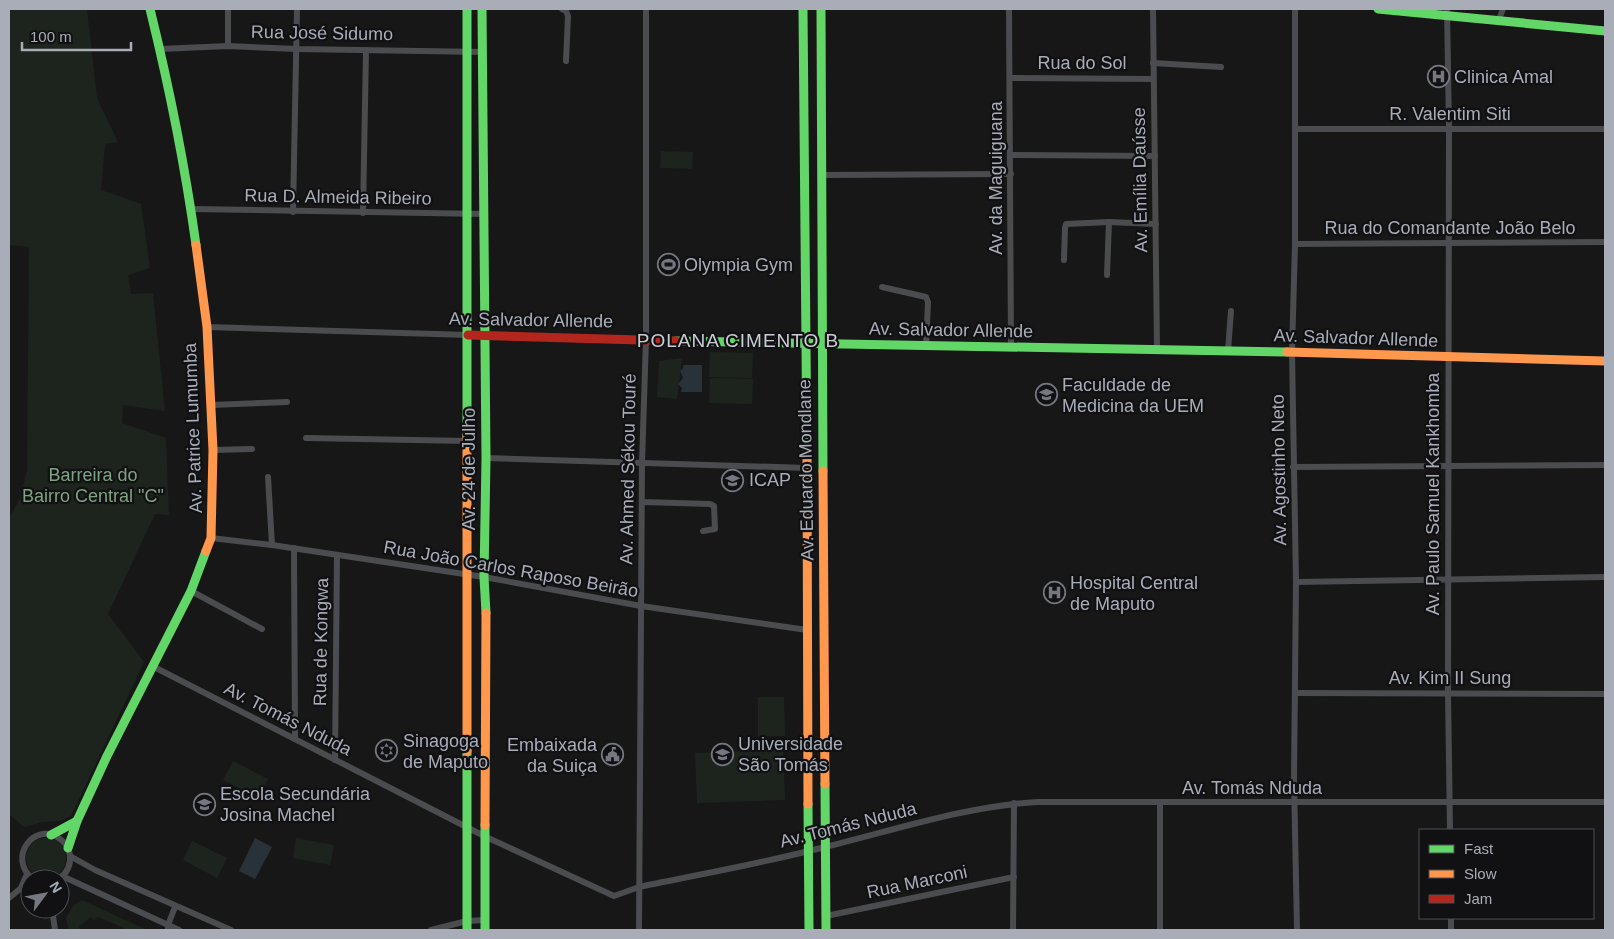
<svg xmlns="http://www.w3.org/2000/svg" width="1614" height="939" font-family="Arial,sans-serif">
<rect width="100%" height="100%" fill="#171717"/>
<g fill="#1d241e">
<polygon points="9,9 87,9 97,98 118,142 105,144 101,190 141,204 150,268 128,275 131,294 153,293 165,411 123,405 122,423 166,438 169,515 155,514 108,614 144,662 71,816 60,821 43,822 24,827 9,814 9,518 20,499 27,470 29,247 9,245"/>
<polygon points="661,151 693,152 692,169 660,168"/>
<polygon points="710,352 753,353 752,378 709,377"/>
<polygon points="682,358 677,399 657,397 659,361"/>
<polygon points="710,378 753,379 752,404 709,403"/>
<polygon points="758,697 784,697 785,736 758,736"/>
<polygon points="783,750 785,800 697,803 695,753"/>
<polygon points="233,761 268,779 258,798 223,780"/>
<circle cx="46" cy="858" r="20"/>
<polygon points="296,838 334,845 330,865 293,858"/>
<polygon points="192,841 227,858 217,878 183,860"/>
<polygon points="82,900 147,930 124,930 124,928 98,917 94,920 91,917 79,926 80,930 69,930 66,918 74,905"/>
</g>
<g fill="#2a3239">
<polygon points="683,365 702,365 702,392 681,392 682,388 678,384 683,378 680,371 683,368"/>
<polygon points="255,838 272,847 255,879 239,871"/>
</g>
<g fill="none" stroke-linecap="round" stroke-linejoin="round">
<g stroke="#4b4c50" stroke-width="6">
<polyline points="228,9 228,46"/>
<polyline points="562,9 566,11 568,16 566,61"/>
<polyline points="1009,9 1011,348"/>
<polyline points="1153,9 1157,350"/>
<polyline points="1295,9 1295,244 1292,352 1296,582 1294,780 1297,930"/>
<polyline points="1447,9 1449,129 1448,693 1450,830"/>
<polyline points="1499,19 1503,9"/>
<polyline points="160,49 228,46 297,49 483,52"/>
<polyline points="1153,63 1221,67"/>
<polyline points="1010,78 1153,79"/>
<polyline points="1295,129 1605,129"/>
<polyline points="1011,155 1155,156"/>
<polyline points="822,175 1011,174"/>
<polyline points="191,209 484,214"/>
<polyline points="293,212 297,9"/>
<polyline points="363,213 366,50"/>
<polyline points="1295,244 1605,242"/>
<polyline points="1064,260 1065,228 1066,224 1109,222"/>
<polyline points="1107,275 1109,222 1156,224"/>
<polyline points="882,287 926,297 928,302 926,346"/>
<polyline points="207,327 468,335"/>
<polyline points="1228,351 1231,311"/>
<polyline points="211,405 287,402"/>
<polyline points="306,438 468,441"/>
<polyline points="213,450 252,449"/>
<polyline points="486,458 807,468"/>
<polyline points="1293,467 1605,465"/>
<polyline points="268,477 272,545"/>
<polyline points="642,502 710,504 714,506 715,529 703,531"/>
<polyline points="211,538 272,545 484,577 641,606 807,630"/>
<polyline points="294,548 295,739"/>
<polyline points="1296,582 1605,577"/>
<polyline points="191,591 262,629"/>
<path d="M 154,667 L 486,837 L 614,896 L 639,887 C 701,874 764,863 825,847 C 895,830 966,806 1038,802 L 1605,802"/>
<polyline points="1295,693 1605,694"/>
<polyline points="335,760 337,555"/>
<polyline points="1160,802 1160,930"/>
<polyline points="70,856 95,870 231,930"/>
<polyline points="62,876 179,930"/>
<path d="M 33,879 C 6,858 35,820 60,839 C 66,843 69,849 70,855 C 71,865 67,873 59,879"/>
<polyline points="9,898 21,888 27,874"/>
<polyline points="52,909 55,930"/>
<polyline points="826,916 1014,877"/>
<polyline points="1451,918 1451,930"/>
<polyline points="168,929 168,925 175,907"/>
<polyline points="431,930 467,921 485,920"/>
<polyline points="639,930 642,463 646,339 646,9"/>
<polyline points="1013,930 1014,803"/>
</g>
<g stroke="#63d668" stroke-width="9">
<path d="M 150,9 C 169,86 185,166 196,245"/>
<polyline points="467,9 467,436"/>
<polyline points="482,9 486,458 484,577 486,613"/>
<polyline points="803,9 807,457"/>
<polyline points="821,9 823,471"/>
<polyline points="1378,9 1605,31"/>
<polyline points="676,341 1287,352"/>
<polyline points="467,751 467,930"/>
<polyline points="825,784 826,930"/>
<polyline points="808,804 809,930"/>
<polyline points="51,835 77,821"/>
<polyline points="68,848 77,821 107,756 191,591 206,551"/>
<polyline points="485,930 485,825"/>
</g>
<g stroke="#ff974d" stroke-width="9">
<polyline points="196,245 207,327 213,450 211,538 206,551"/>
<polyline points="1287,352 1605,361"/>
<polyline points="467,436 467,751"/>
<polyline points="807,457 808,804"/>
<polyline points="823,471 825,784"/>
<polyline points="485,825 486,613"/>
</g>
<polyline stroke="#b3261e" stroke-width="9" points="468,335 676,341"/>
</g>
<defs>
<symbol id="hospital-ring" viewBox="-11 -11 22 22"><circle r="9.5" fill="#111113" stroke="#757880" stroke-width="1.5"/><path d="M-5-5h3v3.5h4V-5h3V5h-3V1.5h-4V5h-3Z" fill="#757880"/></symbol>
<symbol id="stadium-ring" viewBox="-11 -11 22 22"><circle r="9.5" fill="#111113" stroke="#757880" stroke-width="1.5"/><path d="M0-5a6.5 5 0 1 0 0 10a6.5 5 0 1 0 0-10ZM-3.5-1.8h7v3.6h-7Z" fill="#757880"/></symbol>
<symbol id="university-ring" viewBox="-11 -11 22 22"><circle r="9.5" fill="#111113" stroke="#757880" stroke-width="1.5"/><path d="M0-5L7-2L0 1L-7-2ZM-4 1L0 2.5L4 1V4Q0 6-4 4Z" fill="#757880"/></symbol>
<symbol id="synagogue-ring" viewBox="-11 -11 22 22"><circle r="9.5" fill="#111113" stroke="#757880" stroke-width="1.5"/><path d="M0-6.5L5.6 3.2H-5.6ZM0 6.5L5.6-3.2H-5.6Z" fill="#757880"/></symbol>
<symbol id="civic-ring" viewBox="-11 -11 22 22"><circle r="9.5" fill="#111113" stroke="#757880" stroke-width="1.5"/><path d="M-.6-6.5H3V-4.5H.6V-3L4-1V1h2V6H-6V1h2V-1L-.6-3ZM-1.2 2.5V6h2.4V2.5Z" fill="#757880"/></symbol>
<symbol id="school-ring" viewBox="-11 -11 22 22"><circle r="9.5" fill="#111113" stroke="#757880" stroke-width="1.5"/><path d="M0-5L7-2L0 1L-7-2ZM-4 1L0 2.5L4 1V4Q0 6-4 4Z" fill="#757880"/></symbol>
</defs>
<g fill-rule="evenodd">
<use href="#hospital-ring" x="1426" y="64" width="25" height="25"/>
<use href="#stadium-ring" x="656" y="252" width="25" height="25"/>
<use href="#university-ring" x="1034" y="382" width="25" height="25"/>
<use href="#university-ring" x="720" y="468" width="25" height="25"/>
<use href="#hospital-ring" x="1042" y="580" width="25" height="25"/>
<use href="#synagogue-ring" x="374" y="738" width="25" height="25"/>
<use href="#university-ring" x="710" y="742" width="25" height="25"/>
<use href="#civic-ring" x="600" y="742" width="25" height="25"/>
<use href="#school-ring" x="192" y="792" width="25" height="25"/>
</g>
<g text-anchor="middle" stroke-width="4.5" stroke-linejoin="round" paint-order="stroke">
<g font-size="18" fill="#a8adb8" stroke="#111113">
<text transform="translate(322 33) rotate(1)" y="6">Rua José Sidumo</text>
<text x="1082" y="69">Rua do Sol</text>
<text x="1450" y="120">R. Valentim Siti</text>
<text transform="translate(996 178) rotate(-90)" y="6">Av. da Maguiguana</text>
<text transform="translate(1140 180) rotate(-91)" y="6">Av. Emília Daússe</text>
<text transform="translate(338 197) rotate(1)" y="6">Rua D. Almeida Ribeiro</text>
<text x="1450" y="234">Rua do Comandante João Belo</text>
<text transform="translate(531 320) rotate(1)" y="6">Av. Salvador Allende</text>
<text transform="translate(951 330) rotate(1)" y="6">Av. Salvador Allende</text>
<text transform="translate(1356 338) rotate(2)" y="6">Av. Salvador Allende</text>
<text transform="translate(193 428) rotate(-92)" y="6">Av. Patrice Lumumba</text>
<text transform="translate(469 469) rotate(-90)" y="6">Av. 24 de Julho</text>
<text transform="translate(628 469) rotate(-89)" y="6">Av. Ahmed Sékou Touré</text>
<text transform="translate(806 470) rotate(-91)" y="6">Av. Eduardo Mondlane</text>
<text transform="translate(1279 470) rotate(-91)" y="6">Av. Agostinho Neto</text>
<text transform="translate(1433 494) rotate(-90)" y="6">Av. Paulo Samuel Kankhomba</text>
<text transform="translate(511 569) rotate(10)" y="6">Rua João Carlos Raposo Beirão</text>
<text transform="translate(321 642) rotate(-89)" y="6">Rua de Kongwa</text>
<text x="1450" y="684">Av. Kim II Sung</text>
<text transform="translate(288 719) rotate(27)" y="6">Av. Tomás Nduda</text>
<text x="1252" y="794">Av. Tomás Nduda</text>
<text transform="translate(848 825) rotate(-14)" y="6">Av. Tomás Nduda</text>
<text transform="translate(917 882) rotate(-12)" y="6">Rua Marconi</text>
</g>
<g font-size="18" fill="#a8adb8" stroke="#111113" text-anchor="start">
<text x="1454" y="83">Clinica Amal</text>
<text x="684" y="271">Olympia Gym</text>
<text x="1062" y="391">Faculdade de<tspan x="1062" dy="21">Medicina da UEM</tspan></text>
<text x="749" y="486">ICAP</text>
<text x="1070" y="589">Hospital Central<tspan x="1070" dy="21">de Maputo</tspan></text>
<text x="403" y="747">Sinagoga<tspan x="403" dy="21">de Maputo</tspan></text>
<text x="738" y="750">Universidade<tspan x="738" dy="21">São Tomás</tspan></text>
<text x="597" y="751" text-anchor="end">Embaixada<tspan x="597" dy="21">da Suiça</tspan></text>
<text x="220" y="800">Escola Secundária<tspan x="220" dy="21">Josina Machel</tspan></text>
</g>
<g font-size="18" fill="#7fa381" stroke="#111113">
<text x="93" y="481">Barreira do<tspan x="93" dy="21">Bairro Central "C"</tspan></text>
</g>
<g font-size="19" letter-spacing="1" fill="#c9ccd4" stroke="#111113">
<text x="738" y="347">POLANA CIMENTO B</text>
</g>
</g>
<rect width="1614" height="939" fill="none" stroke="#a8adb8" stroke-width="20"/>
<rect x="1419" y="829" width="175" height="90" fill="#111113" stroke="#4d4f55"/>
<rect x="1429" y="845" width="25" height="8" fill="#63d668" stroke="#4d4f55"/>
<text x="1464" y="854" font-size="15" fill="#a8adb8">Fast</text>
<rect x="1429" y="870" width="25" height="8" fill="#ff974d" stroke="#4d4f55"/>
<text x="1464" y="879" font-size="15" fill="#a8adb8">Slow</text>
<rect x="1429" y="895" width="25" height="8" fill="#b3261e" stroke="#4d4f55"/>
<text x="1464" y="904" font-size="15" fill="#a8adb8">Jam</text>
<g transform="translate(45 894) rotate(58)"><circle r="24" fill="#111113" stroke="#4d4f55"/>
<path d="M0-4L9 19L0 12L-9 19Z" fill="#757880"/>
<text y="-8" font-size="14" font-weight="bold" text-anchor="middle" fill="#a8adb8">N</text>
</g>
<path d="M22 42v8h109v-8" fill="none" stroke="#a8adb8" stroke-width="2.5"/>
<text x="30" y="42" font-size="15" fill="#a8adb8" stroke="#111113" stroke-width="4" paint-order="stroke">100 m</text>
</svg>
